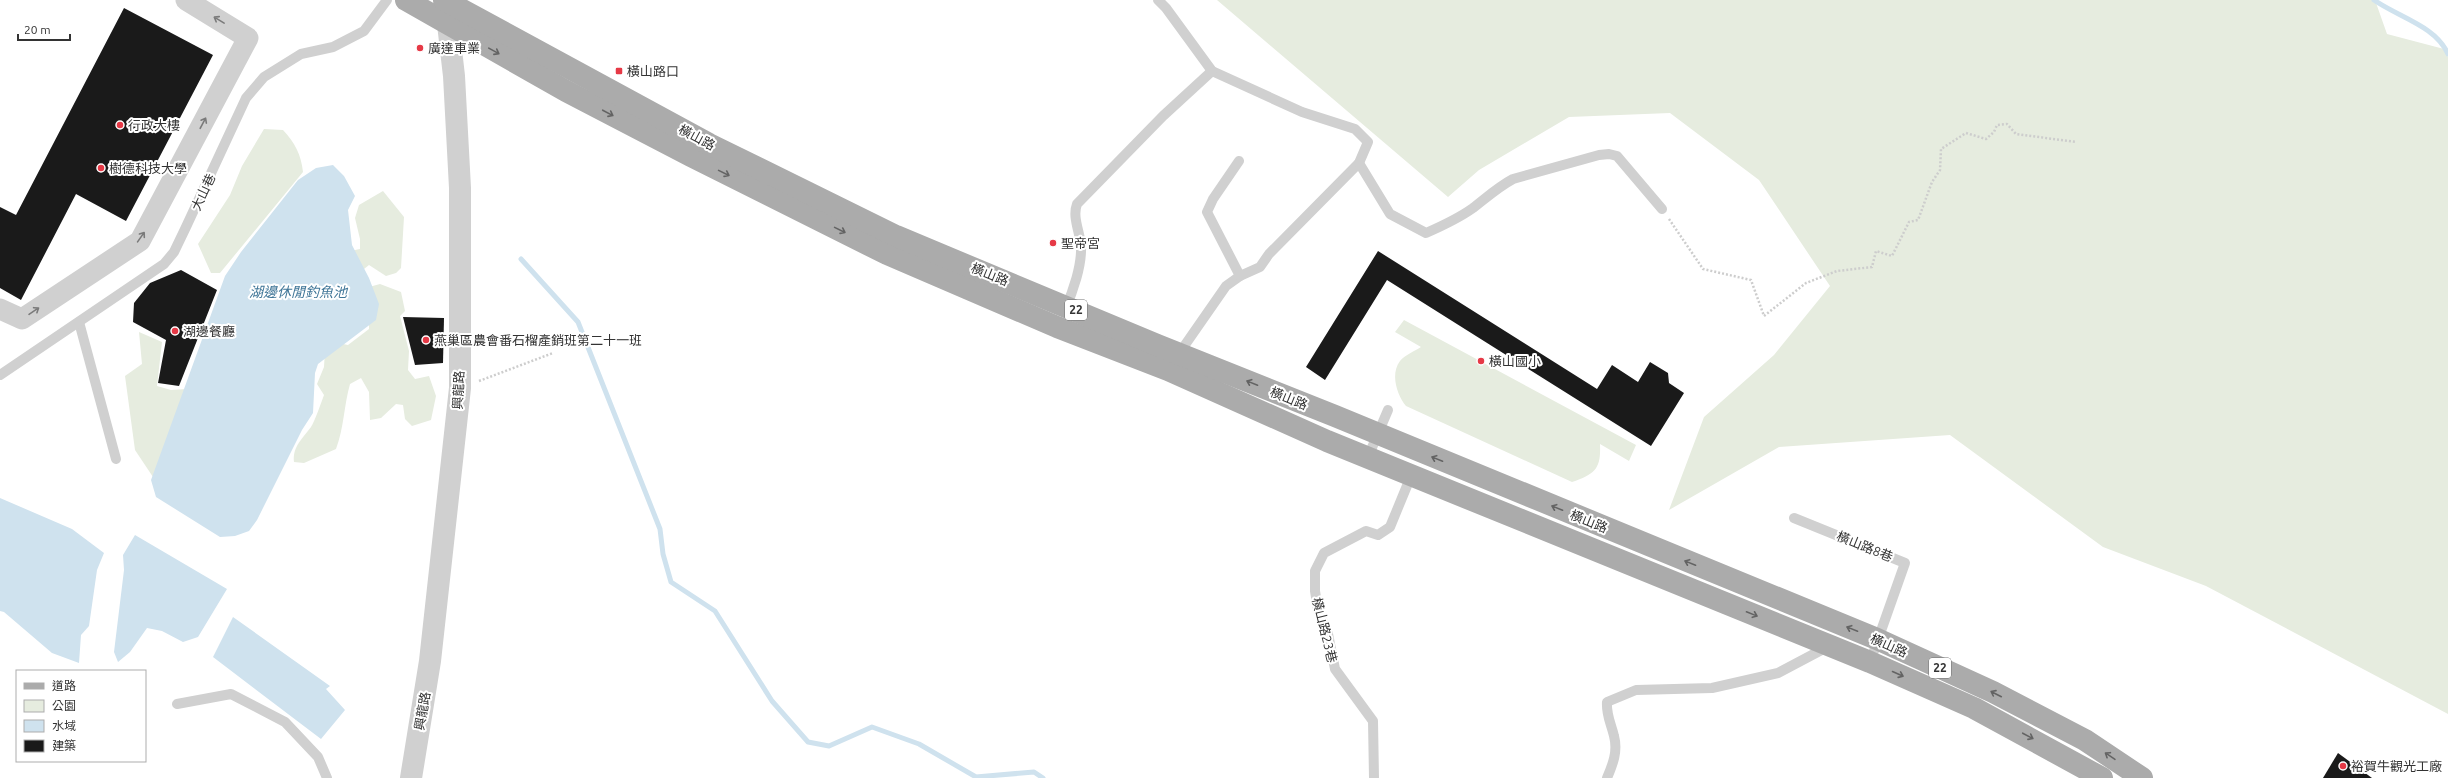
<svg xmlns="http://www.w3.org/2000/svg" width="2448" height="778" font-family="Ubuntu,'Noto Sans TC',sans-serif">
<rect width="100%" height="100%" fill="#fff"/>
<g fill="#e6ecdf">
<polygon points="1217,0 2375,0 2387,34 2444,49 2448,57 2448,714 2206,586 2103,547 1950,435 1779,447 1669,510 1704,417 1774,355 1830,286 1759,180 1670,113 1569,117 1479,170 1448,197"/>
<path d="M 264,129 L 283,130 C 295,143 301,154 303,172 L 220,273 L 211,273 L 198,244 L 230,195 L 242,166 Z"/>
<polygon points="383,191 404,217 401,268 396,273 386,276 369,265 359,273 345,252 360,249 360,239 355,218 359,205"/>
<path d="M 380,284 L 401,292 L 405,311 L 400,316 L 409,351 L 408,370 L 415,379 L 429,376 L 436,396 L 431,420 L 412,426 L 405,419 L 403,405 L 396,404 L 381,418 L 370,420 L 369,392 L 361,378 L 350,384 C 344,405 344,428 336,449 L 304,463 L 294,462 C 292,447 303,438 311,427 C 315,421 321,403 324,395 L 317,384 L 324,367 L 325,350 L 338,343 L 348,345 L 369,329 L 369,287 Z"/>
<path d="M 1404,320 L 1636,445 L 1629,461 L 1600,444 C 1601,468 1596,474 1572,482 L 1406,406 C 1397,395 1390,374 1400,361 C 1405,355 1415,351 1421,347 L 1395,332 Z"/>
<polygon points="139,332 162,342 157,386 171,390 187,389 159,486 135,450 125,376 142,364"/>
</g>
<g fill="#cfe2ee">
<polygon points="333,165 344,176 355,196 348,210 352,245 369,278 379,304 376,320 318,364 315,373 313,413 302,430 257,520 249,531 235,536 220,537 156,497 151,480 225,276 241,252 298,180 316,168"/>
<polygon points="0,498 72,529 104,553 97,570 89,626 81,635 79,663 52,653 4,612 0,611"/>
<polygon points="135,535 227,589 198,637 183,642 162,631 147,628 130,652 118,662 114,652 124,570 123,555"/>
<polygon points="233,617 330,686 326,689 345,710 321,739 213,657"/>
</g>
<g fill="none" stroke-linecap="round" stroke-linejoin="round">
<g stroke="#cfe2ee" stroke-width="5">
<path d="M 2374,0 C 2398,17 2436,26 2448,54"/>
<polyline points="521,259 578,322 660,529 663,554 671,582 715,611 772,701 808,742 829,746 872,727 919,744 976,777 1034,772 1043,778"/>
</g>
</g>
<g fill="#1a1a1a">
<polygon points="124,8 213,55 126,221 76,194 21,300 0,288 0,207 16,215"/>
<polygon points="1378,251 1597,389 1612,365 1638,382 1650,362 1668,373 1669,383 1684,393 1651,446 1387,280 1325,380 1306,367"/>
<polygon points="181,270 217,290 179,386 158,383 166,340 133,322 134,303 150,283"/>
<polygon points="403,317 444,318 443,363 415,365"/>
<polygon points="2338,753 2372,778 2323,778"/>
</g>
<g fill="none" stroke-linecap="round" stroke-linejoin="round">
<g stroke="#cdcdcd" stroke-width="2.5" stroke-dasharray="2 2" stroke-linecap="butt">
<polyline points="1669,219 1703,269 1751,280 1764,316 1806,283 1837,271 1872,267 1876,251 1892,256 1909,222 1918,220 1932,182 1940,170 1941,149 1966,133 1986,139 1994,132 1997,125 2007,124 2016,134 2076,142"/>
<polyline points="479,381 553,353"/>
</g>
<g stroke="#d0d0d0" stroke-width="10">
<polyline points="1158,0 1166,8 1212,71 1302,112 1355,129 1368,142 1359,163 1269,254 1260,267 1240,276 1226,286 1178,355"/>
<polyline points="1239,161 1213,199 1207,212 1240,276"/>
<path d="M 1359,163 L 1390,214 L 1426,233 C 1442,226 1459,218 1473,208 C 1486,198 1498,187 1513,179 L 1599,155 L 1609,154 L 1617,156 L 1662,209"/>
<path d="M 1065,309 C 1073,292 1082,265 1081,246 C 1080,232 1072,217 1077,204 L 1163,116 L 1212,71"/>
<polyline points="79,322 116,459"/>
<polyline points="0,375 164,264 174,252 186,227 246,98 264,77 301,54 333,47 364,31 387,0"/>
<polyline points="1368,457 1388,410"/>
<polyline points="1794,518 1905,563 1870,662"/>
<polyline points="177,704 231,694 285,722 318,757 327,778"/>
<polyline points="1374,778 1373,721 1335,669 1328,634 1318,610 1315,591 1315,571 1324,553 1366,531 1378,535 1390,527 1411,476"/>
<path d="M 1607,778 C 1613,764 1618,751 1614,736 C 1611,723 1606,715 1607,702 L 1636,690 L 1712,688 L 1778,673 L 1829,646"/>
</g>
<polyline stroke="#d0d0d0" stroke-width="21" points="0,309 22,319 140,241 248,38 186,0"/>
<polyline stroke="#d0d0d0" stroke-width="22" points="411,778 430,661 460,388 460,188 454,76 448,24 443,8"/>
<g stroke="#ababab" stroke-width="22">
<polyline points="406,0 566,91 691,156 887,254 1057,327 1168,370 1327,441 1870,662 1974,708 2102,778"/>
<polyline points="444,0 709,144 896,236 1157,345 1335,416 1877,639 1993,692 2085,740 2142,778"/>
</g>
</g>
<defs><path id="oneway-shaft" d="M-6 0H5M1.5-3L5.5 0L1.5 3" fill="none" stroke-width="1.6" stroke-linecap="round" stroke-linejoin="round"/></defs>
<g stroke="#7a7a7a">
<use href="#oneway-shaft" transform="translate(219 20) rotate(-149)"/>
<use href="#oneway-shaft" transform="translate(203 123) rotate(-62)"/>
<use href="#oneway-shaft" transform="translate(141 237) rotate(-55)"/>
<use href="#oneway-shaft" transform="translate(34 311) rotate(-34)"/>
</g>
<g stroke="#636363">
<use href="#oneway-shaft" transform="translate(494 51) rotate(29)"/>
<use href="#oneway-shaft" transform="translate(608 113) rotate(28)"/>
<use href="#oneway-shaft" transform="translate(724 173) rotate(26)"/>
<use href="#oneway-shaft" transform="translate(840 230) rotate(26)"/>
<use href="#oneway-shaft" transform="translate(1252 383) rotate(-158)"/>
<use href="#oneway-shaft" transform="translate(1437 459) rotate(-158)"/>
<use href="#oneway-shaft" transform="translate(1557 508) rotate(-158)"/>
<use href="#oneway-shaft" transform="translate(1690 563) rotate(-158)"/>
<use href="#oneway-shaft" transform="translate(1752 614) rotate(22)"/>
<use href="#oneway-shaft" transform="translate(1852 629) rotate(-158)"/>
<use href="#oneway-shaft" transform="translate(1898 674) rotate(24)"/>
<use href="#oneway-shaft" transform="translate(1996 694) rotate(-153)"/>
<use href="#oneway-shaft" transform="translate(2028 736) rotate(28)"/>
<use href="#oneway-shaft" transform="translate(2110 756) rotate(-146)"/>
</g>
<g fill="#e63946" stroke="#fff" stroke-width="1.5">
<circle cx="420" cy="48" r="4"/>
<rect x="615" y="67" width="8" height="8" rx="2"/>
<circle cx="120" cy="125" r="4"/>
<circle cx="101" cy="168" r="4"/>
<circle cx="1053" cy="243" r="4"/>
<circle cx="175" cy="331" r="4"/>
<circle cx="426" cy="340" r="4"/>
<circle cx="1481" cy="361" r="4"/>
<circle cx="2343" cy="766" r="4"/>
</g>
<g text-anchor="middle" stroke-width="4" stroke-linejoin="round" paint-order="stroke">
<g fill="#fff" stroke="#707070" stroke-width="1">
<rect x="1065" y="300" width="22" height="20" rx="3"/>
<rect x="1929" y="658" width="22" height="20" rx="3"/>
</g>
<g font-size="12" font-weight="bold" fill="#333">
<text x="1076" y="314">22</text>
<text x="1940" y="672">22</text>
</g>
<g font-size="13" fill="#333" stroke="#fff" text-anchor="start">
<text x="428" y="53">廣達車業</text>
<text x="627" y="76">橫山路口</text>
<text x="128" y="130">行政大樓</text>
<text x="109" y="173">樹德科技大學</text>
<text x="1061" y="248">聖帝宮</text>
<text x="183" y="336">湖邊餐廳</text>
<text x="434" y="345">燕巢區農會番石榴產銷班第二十一班</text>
<text x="1489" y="366">橫山國小</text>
<text x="2351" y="771">裕賀牛觀光工廠</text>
</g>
<g font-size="13" fill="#333" stroke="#fff">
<text transform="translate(697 137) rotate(28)" y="5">橫山路</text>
<text transform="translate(203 192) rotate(-65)" y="5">大山巷</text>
<text transform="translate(990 274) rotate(22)" y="5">橫山路</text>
<text transform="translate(458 390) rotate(-87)" y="5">興龍路</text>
<text transform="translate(1289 398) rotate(22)" y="5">橫山路</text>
<text transform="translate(1589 521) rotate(22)" y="5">橫山路</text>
<text transform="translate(1865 546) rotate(22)" y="5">橫山路8巷</text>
<text transform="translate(1325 630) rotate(76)" y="5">橫山路23巷</text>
<text transform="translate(1889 645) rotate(24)" y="5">橫山路</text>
<text transform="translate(422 711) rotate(-80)" y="5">興龍路</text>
</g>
<g font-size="14" font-style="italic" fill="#3f7597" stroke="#fff">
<text x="298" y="297">湖邊休閒釣魚池</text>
</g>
</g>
<rect x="16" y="670" width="130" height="92" fill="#ffffff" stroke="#adadad"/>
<rect x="24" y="683" width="20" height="6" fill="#ababab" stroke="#adadad"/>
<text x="52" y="690" font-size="12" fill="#333333">道路</text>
<rect x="24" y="700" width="20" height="12" fill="#e6ecdf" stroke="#adadad"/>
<text x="52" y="710" font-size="12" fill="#333333">公園</text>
<rect x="24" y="720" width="20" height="12" fill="#cfe2ee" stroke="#adadad"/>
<text x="52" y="730" font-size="12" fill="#333333">水域</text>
<rect x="24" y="740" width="20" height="12" fill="#1a1a1a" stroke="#adadad"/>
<text x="52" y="750" font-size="12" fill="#333333">建築</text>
<path d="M18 34v6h52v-6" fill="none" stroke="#333333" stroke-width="2"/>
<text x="24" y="34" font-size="12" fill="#333333" stroke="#ffffff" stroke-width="3" paint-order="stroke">20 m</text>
</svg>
